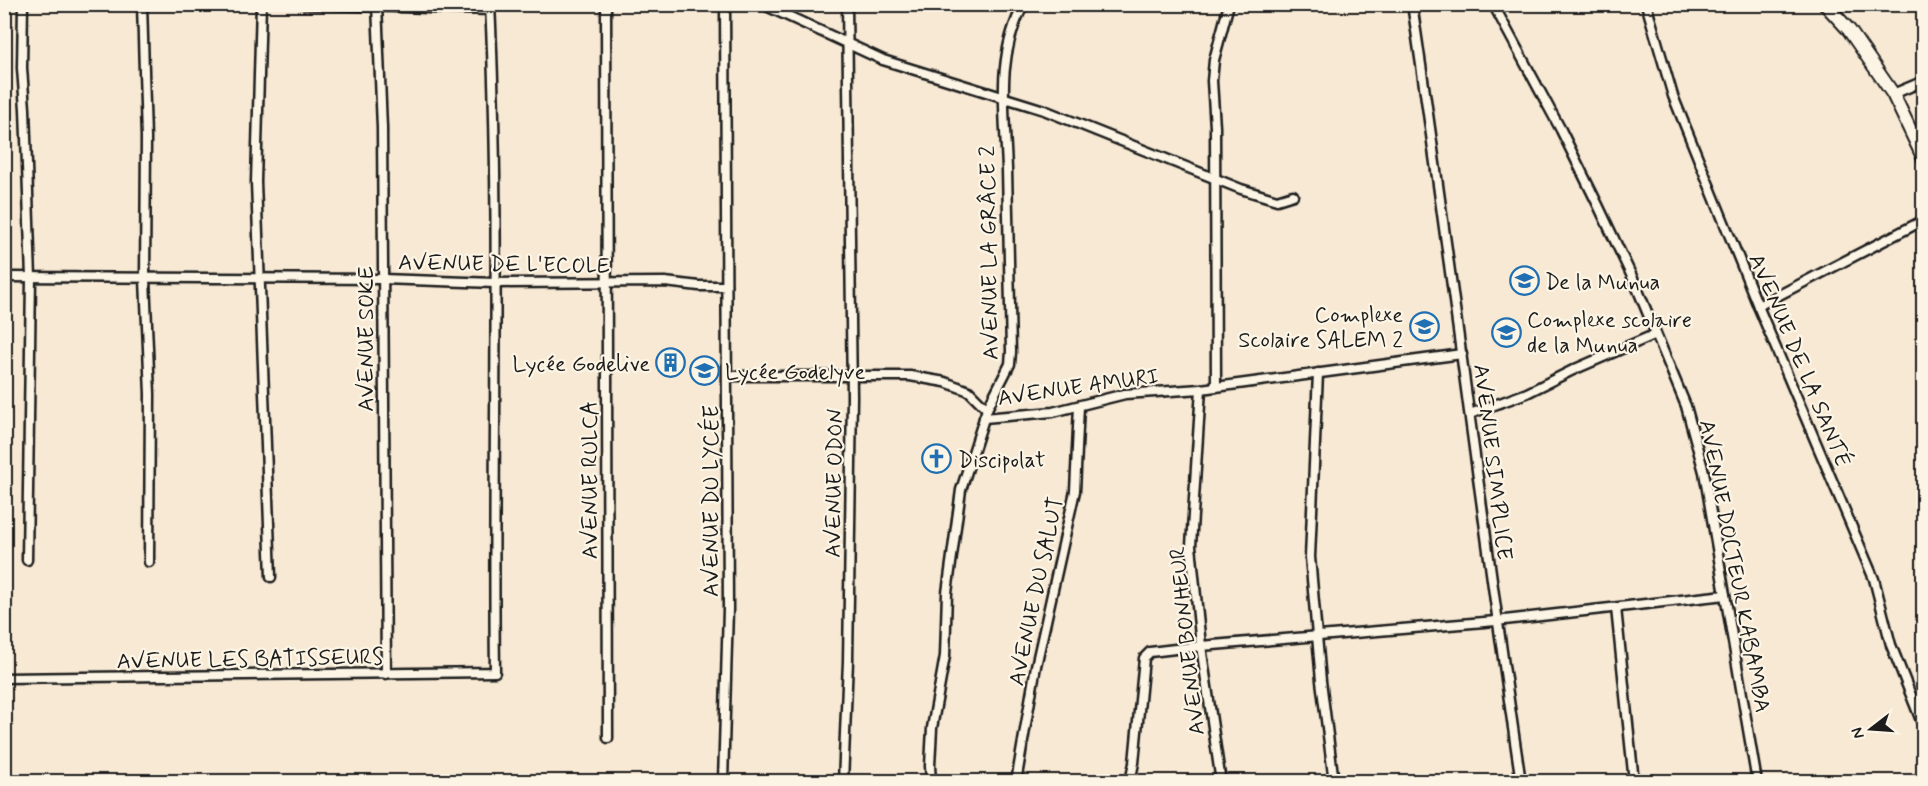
<svg xmlns="http://www.w3.org/2000/svg" width="1928" height="786" font-family="Mynerve,sans-serif">
<rect width="100%" height="100%" fill="#f7e9d4"/>
<filter id="ink" filterUnits="userSpaceOnUse"><feTurbulence type="fractalNoise" baseFrequency=".0167" numOctaves="2"/><feDisplacementMap in="SourceGraphic" scale="12" xChannelSelector="R" yChannelSelector="G"/><feConvolveMatrix kernelMatrix="1 2 1 2 8 2 1 2 1" color-interpolation-filters="sRGB"/></filter>
<g filter="url(#ink)">
<g fill="none" stroke-linecap="round" stroke-linejoin="round">
<defs>
<g id="street">
<polyline points="23,4 22,68 25,109 31,278 27,560"/>
<polyline points="142,4 146,138 145,279 150,394 149,562"/>
<polyline points="261,4 256,182 271,577"/>
<polyline points="304,4 490,10"/>
<polyline points="377,4 382,128 386,674"/>
<polyline points="606,4 608,738"/>
<polyline points="762,4 883,60 1044,110 1241,189 1277,200 1293,195"/>
<path d="M 1412,4 C 1451,263 1482,523 1521,782"/>
<polyline points="1493,4 1561,130 1598,205 1635,283 1686,406 1704,472 1757,782"/>
<polyline points="1646,4 1673,96 1758,306 1874,579 1891,645 1924,728"/>
<polyline points="1893,94 1924,81"/>
<polyline points="4,277 382,279 495,283 665,282 699,286 726,286"/>
<polyline points="1758,306 1924,220"/>
<polyline points="1318,373 1310,557 1321,681 1334,782"/>
<polyline points="728,376 910,376 945,382 969,391 987,409"/>
<polyline points="1216,387 1215,127 1212,81 1214,60 1229,4"/>
<polyline points="1201,389 1191,546 1201,646 1221,782"/>
<polyline points="1470,414 1527,393 1573,370 1656,334"/>
<polyline points="984,418 1053,412 1125,394 1201,389 1462,354"/>
<polyline points="1616,608 1634,782"/>
<path d="M 4,678 L 495,672 C 492,449 501,227 490,4"/>
<polyline points="723,782 728,609 725,4"/>
<polyline points="843,782 848,661 852,397 847,4"/>
<path d="M 931,782 L 930,766 L 932,728 L 945,656 L 947,593 L 961,490 L 987,409 L 1010,364 L 1011,352 C 1010,291 1008,230 1007,169 C 1005,113 995,56 1024,4"/>
<polyline points="1016,782 1036,666 1075,491 1079,406"/>
<polyline points="1130,782 1134,763 1144,658 1150,652 1201,646 1496,621 1725,595"/>
</g>
<polyline id="secondary" points="1825,4 1849,30 1893,94 1924,159"/>
</defs>
<use href="#street" stroke="#1c1c1c" stroke-width="13"/>
<use href="#secondary" stroke="#1c1c1c" stroke-width="16"/>
<use href="#street" stroke="#fcf5e5" stroke-width="8"/>
<use href="#secondary" stroke="#fcf5e5" stroke-width="12"/>
</g>
</g>
<defs>
<symbol id="school-ring" viewBox="-11 -11 22 22"><circle r="9.5" fill="#fcf5e5" stroke="#1f6fb2" stroke-width="1.5"/><path d="M0-5L7-2L0 1L-7-2ZM-4 1L0 2.5L4 1V4Q0 6-4 4Z" fill="#1f6fb2"/></symbol>
<symbol id="building-ring" viewBox="-11 -11 22 22"><circle r="9.5" fill="#fcf5e5" stroke="#1f6fb2" stroke-width="1.5"/><path d="M-4-6H4V6H1V3H-1V6H-4ZM-2.5-4.3h1.7v1.8h-1.7ZM.8-4.3h1.7v1.8H.8ZM-2.5-1h1.7V.8h-1.7ZM.8-1h1.7V.8H.8Z" fill="#1f6fb2"/></symbol>
<symbol id="church-ring" viewBox="-11 -11 22 22"><circle r="9.5" fill="#fcf5e5" stroke="#1f6fb2" stroke-width="1.5"/><path d="M-1.2-6h2.4v3.5h3.3v2.4h-3.3V6h-2.4V-.1h-3.3v-2.4h3.3Z" fill="#1f6fb2"/></symbol>
</defs>
<g fill-rule="evenodd">
<use href="#school-ring" x="1508" y="264" width="33" height="33"/>
<use href="#school-ring" x="1408" y="310" width="33" height="33"/>
<use href="#school-ring" x="1490" y="316" width="33" height="33"/>
<use href="#building-ring" x="654" y="346" width="33" height="33"/>
<use href="#school-ring" x="688" y="354" width="33" height="33"/>
<use href="#church-ring" x="920" y="442" width="33" height="33"/>
</g>
<g text-anchor="middle" stroke-width="4.5" stroke-linejoin="round" paint-order="stroke">
<g font-size="22" fill="#1c1c1c" stroke="#fcf5e5">
<text transform="translate(988 253) rotate(-91)" y="8">AVENUE LA GRÂCE 2</text>
<text transform="translate(504 263) rotate(1)" y="8">AVENUE DE L'ECOLE</text>
<text transform="translate(365 339) rotate(-90)" y="8">AVENUE SOKE</text>
<text transform="translate(1801 360) rotate(67)" y="8">AVENUE DE LA SANTÉ</text>
<text transform="translate(1078 386) rotate(-8)" y="8">AVENUE AMURI</text>
<text transform="translate(1494 462) rotate(83)" y="8">AVENUE SIMPLICE</text>
<text transform="translate(589 480) rotate(-90)" y="8">AVENUE RULCA</text>
<text transform="translate(833 483) rotate(-89)" y="8">AVENUE ODON</text>
<text transform="translate(710 501) rotate(-90)" y="8">AVENUE DU LYCÉE</text>
<text transform="translate(1736 566) rotate(79)" y="8">AVENUE DOCTEUR KABAMBA</text>
<text transform="translate(1035 591) rotate(-78)" y="8">AVENUE DU SALUT</text>
<text transform="translate(1186 641) rotate(-96)" y="8">AVENUE BONHEUR</text>
<text transform="translate(250 658) rotate(-1)" y="8">AVENUE LES BATISSEURS</text>
</g>
<g font-size="22" fill="#1c1c1c" stroke="#fcf5e5" text-anchor="start">
<text x="1545" y="289">De la Munua</text>
<text x="1403" y="322" text-anchor="end">Complexe<tspan x="1403" dy="25">Scolaire SALEM 2</tspan></text>
<text x="1527" y="327">Complexe scolaire<tspan x="1527" dy="25">de la Munua</tspan></text>
<text x="650" y="371" text-anchor="end">Lycée Godelive</text>
<text x="725" y="379">Lycée Godelyve</text>
<text x="958" y="467">Discipolat</text>
</g>
</g>
<rect width="1928" height="786" fill="none" stroke="#fcf5e5" stroke-width="24"/>
<rect x="12" y="12" width="1904" height="762" fill="none" stroke="#1c1c1c" stroke-width="2" filter="url(#ink)"/>
<g transform="translate(1871 729) rotate(253)" stroke="#fcf5e5" stroke-width="4.5" paint-order="stroke">
<path d="M0-4.5L10 22L0 15L-10 22Z" fill="#1c1c1c"/>
<text y="-9" font-size="16" font-weight="bold" text-anchor="middle" fill="#1c1c1c">N</text>
</g>
</svg>
